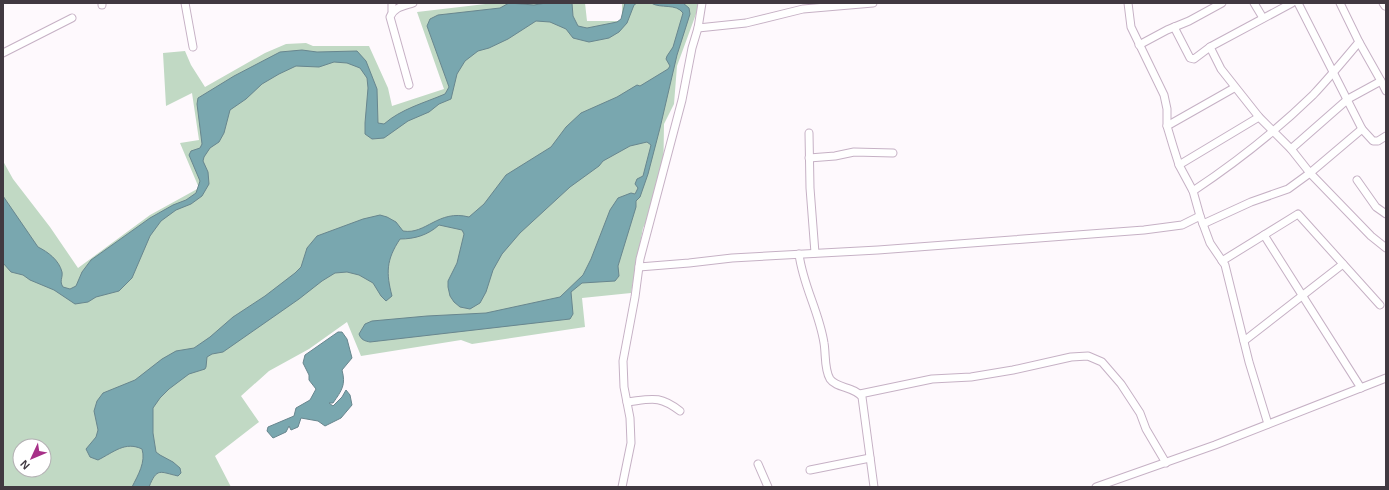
<svg xmlns="http://www.w3.org/2000/svg" width="1389" height="490" font-family="Arial,sans-serif">
<rect width="100%" height="100%" fill="#fef9fd"/>
<path fill="#c1d9c4" fill-rule="evenodd" d="M 494,3 L 585,3 L 587,21 L 622,21 L 622,3 L 700,3 L 677,66 L 674,104 L 664,124 L 663,189 L 643,228 L 631,293 L 582,298 L 585,327 L 472,344 L 461,340 L 361,356 L 347,322 L 309,349 L 269,371 L 241,396 L 259,422 L 215,456 L 231,487 L 3,487 L 3,161 L 13,179 L 50,227 L 78,268 L 150,215 L 199,188 L 180,143 L 199,140 L 192,93 L 166,106 L 163,53 L 185,51 L 191,65 L 205,87 L 265,53 L 286,44 L 306,43 L 313,46 L 369,46 L 388,88 L 392,106 L 444,89 L 417,12 ZM 20,446 L 44,446 L 44,470 L 20,470 Z"/>
<g fill="#79a7af" stroke="#68868e">
<path d="M 509,3 L 534,5 L 546,3 L 572,3 L 573,16 L 578,26 L 587,28 L 617,22 L 621,19 L 625,3 L 637,3 L 634,5 L 627,23 L 619,32 L 609,38 L 589,42 L 573,38 L 566,29 L 550,22 L 536,21 L 508,39 L 489,48 L 478,51 L 465,61 L 457,74 L 451,99 L 439,104 L 429,112 L 408,121 L 384,138 L 372,139 L 365,134 L 365,123 L 368,88 L 367,78 L 360,68 L 347,63 L 334,62 L 319,67 L 296,66 L 279,74 L 262,84 L 246,99 L 230,110 L 224,133 L 219,142 L 210,148 L 204,157 L 203,161 L 208,172 L 209,184 L 202,196 L 191,204 L 176,210 L 161,221 L 150,236 L 132,278 L 119,291 L 96,297 L 88,302 L 75,304 L 54,290 L 30,280 L 23,275 L 11,272 L 3,263 L 3,196 L 38,247 C 48,252 59,260 62,272 C 63,278 59,281 63,287 L 70,289 L 76,286 L 82,272 L 91,260 L 150,218 L 173,205 L 186,200 L 196,193 L 200,181 L 189,155 L 191,151 L 200,148 L 202,144 L 197,104 L 198,98 L 234,76 L 280,52 L 302,50 L 317,52 L 357,51 L 366,61 L 377,89 L 378,123 L 384,124 C 401,109 424,103 445,94 L 449,87 L 427,26 L 430,19 L 438,15 L 500,8 Z"/>
<path d="M 651,3 L 683,3 L 689,8 L 690,14 L 677,55 L 660,128 L 648,174 L 640,197 L 636,201 L 636,207 L 618,266 L 619,276 L 615,281 L 582,283 L 571,292 L 573,314 L 570,319 L 370,342 C 365,341 361,340 359,334 L 365,324 L 372,321 L 427,316 L 486,313 L 560,297 L 583,275 L 591,259 L 610,210 L 618,198 L 631,193 L 635,194 L 638,188 L 635,184 L 637,179 L 643,176 L 651,145 L 647,142 L 630,146 L 603,161 L 599,166 L 570,187 L 520,233 L 502,254 L 493,270 L 486,292 L 480,303 L 470,309 L 460,307 L 454,302 L 450,296 L 448,287 L 448,281 L 457,263 L 464,234 L 462,230 L 439,225 C 428,235 415,239 400,239 C 386,260 386,273 392,296 L 386,301 L 381,296 L 373,283 L 359,275 L 347,272 L 335,273 L 322,281 L 299,299 L 223,352 L 212,354 L 207,357 L 206,367 L 205,369 L 189,374 L 169,389 L 160,398 L 153,408 L 153,433 L 156,452 L 160,455 L 173,462 L 180,468 L 181,473 L 178,476 C 160,472 157,467 149,487 L 132,487 C 138,475 146,462 142,449 C 125,441 114,452 98,460 L 90,457 L 86,449 L 96,437 L 98,430 L 94,411 L 97,401 L 103,393 L 135,380 L 162,359 L 176,351 L 194,348 L 210,337 L 233,317 L 265,296 L 295,273 L 301,267 L 307,248 L 317,236 L 363,219 L 380,215 L 387,217 L 396,222 L 403,231 C 426,235 438,209 469,217 L 484,204 L 506,175 L 551,147 L 566,127 L 581,113 L 617,97 L 637,85 L 640,86 L 668,69 L 670,66 L 666,59 L 667,56 L 673,47 L 683,13 C 676,3 661,9 651,3 Z"/>
<path d="M 338,332 L 342,332 L 347,339 L 352,358 L 342,370 C 346,385 342,390 333,403 L 329,403 L 333,406 L 342,397 L 346,390 L 350,395 L 352,405 L 341,418 L 325,426 L 318,421 L 301,418 L 298,427 L 291,430 L 289,426 L 286,432 L 273,438 L 267,431 L 268,427 L 294,416 L 296,408 L 310,400 L 316,389 L 309,380 L 309,375 L 303,363 L 305,355 Z"/>
</g>
<g fill="none" stroke-linecap="round" stroke-linejoin="round">
<defs>
<g id="minor">
<polyline points="102,3 102,5"/>
<polyline points="185,3 193,47"/>
<polyline points="392,3 392,11"/>
<polyline points="1128,3 1131,27 1164,95 1167,109 1167,126 1173,146 1179,165 1193,191 1200,216"/>
<polyline points="1254,3 1263,18"/>
<polyline points="1298,3 1362,129 1373,141 1378,141 1386,136"/>
<polyline points="1383,3 1385,6"/>
<polyline points="1174,27 1190,58 1194,59 1210,47 1292,3"/>
<polyline points="698,28 746,23 803,9 873,3"/>
<polyline points="1359,42 1381,81"/>
<polyline points="1139,45 1167,30 1189,21 1222,3"/>
<polyline points="1210,47 1221,69 1259,117 1291,149 1310,173 1371,236 1386,248"/>
<polyline points="3,53 72,18"/>
<path d="M 409,85 L 390,17 C 394,7 404,6 413,3"/>
<polyline points="1167,126 1234,88"/>
<polyline points="809,133 810,188 815,253"/>
<polyline points="1291,149 1348,99 1381,81 1386,91"/>
<polyline points="809,158 835,156 854,152 893,153"/>
<polyline points="1179,165 1259,117"/>
<polyline points="1357,180 1376,207 1386,214"/>
<path d="M 1193,191 C 1235,163 1276,131 1313,95 C 1329,78 1344,60 1359,42 L 1340,3"/>
<polyline points="1203,224 1251,202 1288,189 1310,173 1362,129"/>
<polyline points="1264,235 1361,388"/>
<path d="M 799,254 C 803,286 819,311 824,343 C 826,354 824,369 830,379 C 836,388 855,387 862,397 L 874,487"/>
<polyline points="1222,261 1298,214 1380,305"/>
<polyline points="639,267 689,263 732,258 878,250 1144,230 1182,225 1200,216 1210,243 1225,265 1249,362 1268,424"/>
<polyline points="1244,341 1343,264"/>
<polyline points="860,394 932,379 971,377 1013,370 1071,357 1088,356 1102,362 1121,384 1140,413 1146,429 1166,463"/>
<path d="M 627,402 C 652,399 659,395 680,411"/>
<polyline points="758,464 768,487"/>
<polyline points="810,470 870,458"/>
<polyline points="622,487 631,443 630,418 624,387 623,361 635,297 640,259 682,100 692,48 698,28 702,3"/>
<polyline points="1096,487 1215,445 1386,378"/>
</g>
</defs>
<use href="#minor" stroke="#c6b1c5" stroke-width="9"/>
<use href="#minor" stroke="#fff" stroke-width="7"/>
</g>
<rect width="1389" height="490" fill="none" stroke="#413941" stroke-width="8"/>
<g transform="translate(32 458) rotate(226)"><circle r="19" fill="#ffffff" stroke="#b3b0b3"/>
<path d="M0-3L7 15L0 10L-7 15Z" fill="#a73088"/>
<text y="-6" font-size="11" font-weight="bold" text-anchor="middle" fill="#413941">N</text>
</g>
</svg>
